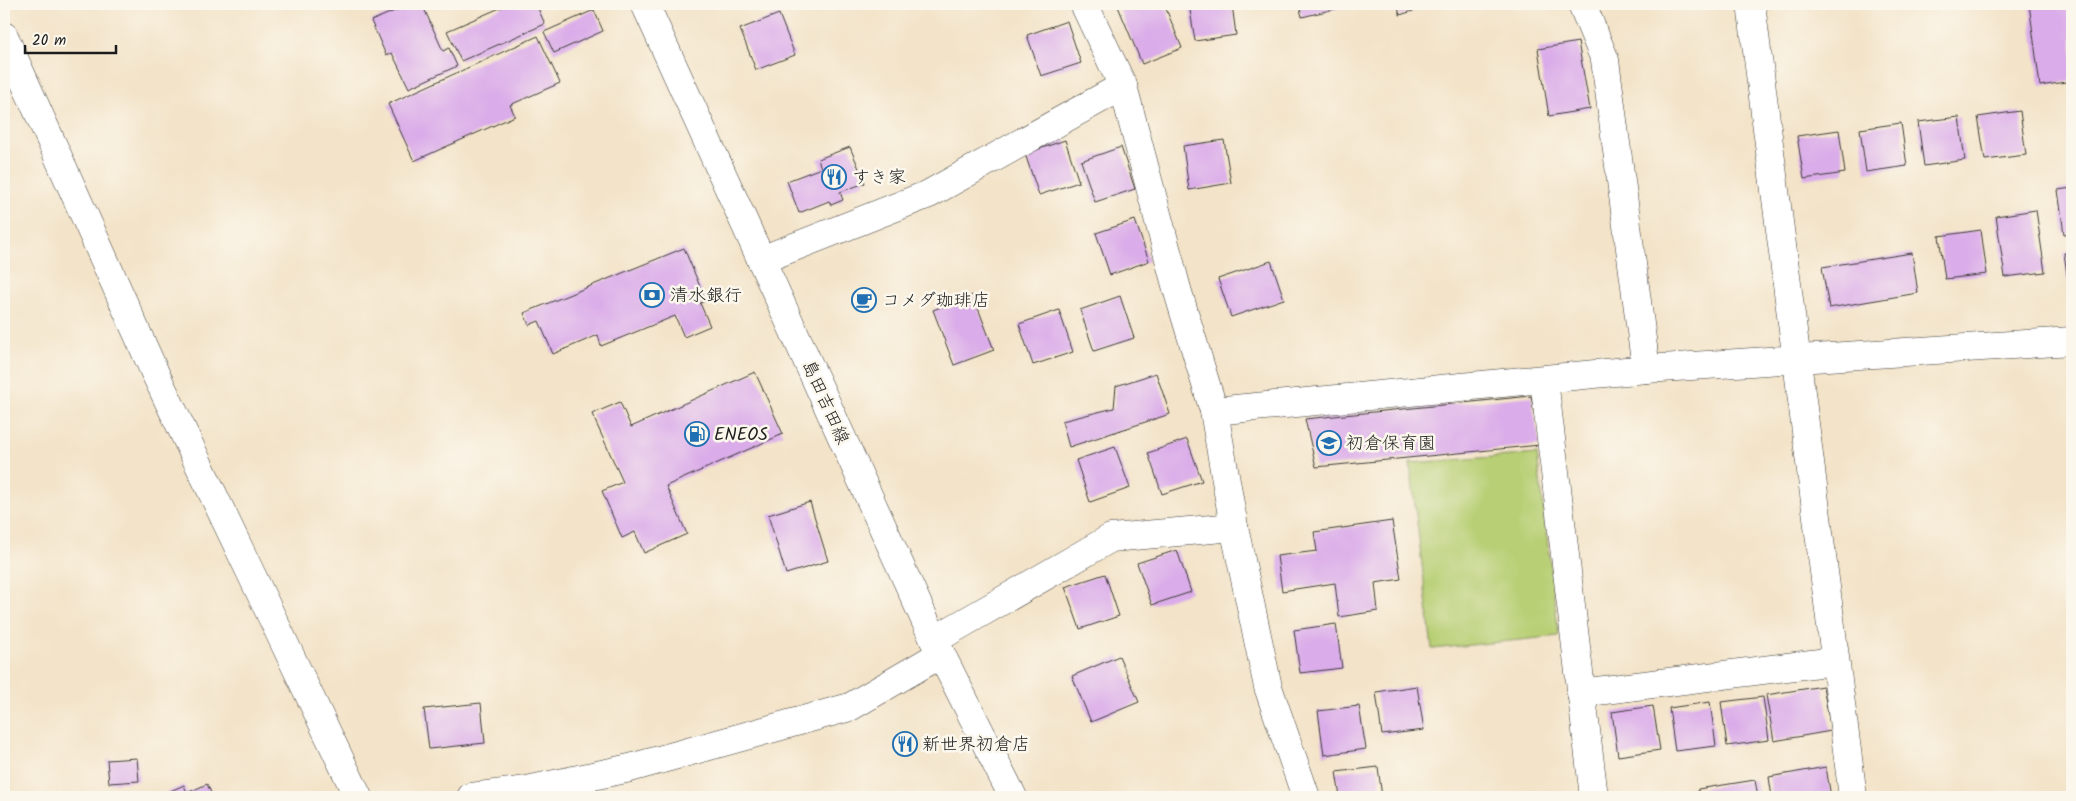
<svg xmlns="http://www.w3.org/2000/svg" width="2076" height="801" font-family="Kalam,'Klee One',sans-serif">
<rect width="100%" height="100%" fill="#fbf7ec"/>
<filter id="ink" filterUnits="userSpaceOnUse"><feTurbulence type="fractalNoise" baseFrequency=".02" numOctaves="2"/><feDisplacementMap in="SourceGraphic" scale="10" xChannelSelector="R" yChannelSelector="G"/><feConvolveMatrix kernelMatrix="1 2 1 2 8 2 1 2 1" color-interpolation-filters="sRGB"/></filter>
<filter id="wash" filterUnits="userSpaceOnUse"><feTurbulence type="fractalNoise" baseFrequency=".0096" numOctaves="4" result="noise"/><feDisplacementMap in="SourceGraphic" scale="20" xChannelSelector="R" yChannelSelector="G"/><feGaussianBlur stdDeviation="1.12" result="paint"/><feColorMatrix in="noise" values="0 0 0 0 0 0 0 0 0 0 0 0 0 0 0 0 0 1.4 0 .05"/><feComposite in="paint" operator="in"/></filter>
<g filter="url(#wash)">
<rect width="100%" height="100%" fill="#f3e3c8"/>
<polygon fill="#b8cf74" stroke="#6a7648" points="1537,454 1559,636 1432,649 1410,463"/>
<g id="blocks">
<g fill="#daace9">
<polygon points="411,4 422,4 443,51 449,48 457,66 409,88 392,53 386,55 371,21"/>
<polygon points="509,4 536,4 545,24 461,61 447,31"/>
<polygon points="1117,4 1164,4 1182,48 1142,64"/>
<polygon points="1189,4 1232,4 1236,35 1195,41"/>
<polygon points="1299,4 1355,4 1302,17"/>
<polygon points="1397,4 1435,4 1400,15"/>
<polygon points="2029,4 2072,4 2072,81 2040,86"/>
<polygon points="594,10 603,31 554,53 544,32"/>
<polygon points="779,14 795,55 756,70 740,29"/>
<polygon points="1067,21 1081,63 1041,76 1027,35"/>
<polygon points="538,36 560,83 510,105 515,116 414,161 388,104"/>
<polygon points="1578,42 1590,109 1549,116 1538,49"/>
<polygon points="2020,111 2026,155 1985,160 1978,117"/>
<polygon points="1959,117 1965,160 1924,166 1918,122"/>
<polygon points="1901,123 1907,166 1866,172 1860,129"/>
<polygon points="1839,130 1845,173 1804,179 1797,136"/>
<polygon points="1065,140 1079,182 1039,195 1025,154"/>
<polygon points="1224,140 1231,183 1189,190 1183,146"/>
<polygon points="850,147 865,183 840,192 843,200 831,205 829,201 799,213 787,181 821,168 818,159"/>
<polygon points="1121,147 1135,189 1095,202 1081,161"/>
<polygon points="2072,188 2072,233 2064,234 2058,190"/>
<polygon points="2036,210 2045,272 2005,277 1996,216"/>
<polygon points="1135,220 1149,261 1110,275 1096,233"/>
<polygon points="1981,230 1987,274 1945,279 1939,236"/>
<polygon points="684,248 706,301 700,303 710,326 684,337 675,316 601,346 598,335 553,354 539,321 529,325 524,313"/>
<polygon points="2072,252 2072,296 2070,296 2064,253"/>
<polygon points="1912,253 1918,293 1829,308 1822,267"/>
<polygon points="1271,261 1284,299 1231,317 1218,279"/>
<polygon points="973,295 994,350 954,365 933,310"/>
<polygon points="1120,296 1134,338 1094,351 1080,310"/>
<polygon points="1059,310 1073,352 1033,365 1019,324"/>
<polygon points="755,372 783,434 666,486 687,534 644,553 635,532 622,538 602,491 623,482 592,414 620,402 631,427"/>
<polygon points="1156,373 1170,414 1069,447 1062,421 1114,408 1116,386"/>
<polygon points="1531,396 1540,445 1316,467 1305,419"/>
<polygon points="1187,439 1202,481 1162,494 1148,453"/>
<polygon points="1115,447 1130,488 1090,502 1076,460"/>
<polygon points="810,502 828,561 786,574 768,515"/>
<polygon points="1392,521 1401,579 1375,583 1378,611 1339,617 1335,583 1282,591 1277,556 1317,551 1314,532"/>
<polygon points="1177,550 1191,592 1152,605 1137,563"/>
<polygon points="1105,574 1119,616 1080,629 1065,587"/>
<polygon points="1336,624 1342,668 1300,673 1294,630"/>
<polygon points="1119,656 1139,702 1091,722 1072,676"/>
<polygon points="1417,686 1424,730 1382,735 1376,692"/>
<polygon points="1823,686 1831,731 1774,741 1766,695"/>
<polygon points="1763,697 1769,740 1727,746 1721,702"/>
<polygon points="1710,702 1716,746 1675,751 1669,708"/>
<polygon points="481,703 485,743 429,749 424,709"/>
<polygon points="1359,706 1366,749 1324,755 1318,711"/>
<polygon points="1653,706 1660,750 1618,756 1612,712"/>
<polygon points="137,758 139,781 109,783 107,760"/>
<polygon points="1378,767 1382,797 1340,797 1336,772"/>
<polygon points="1826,767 1831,797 1772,797 1769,777"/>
<polygon points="1755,780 1758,797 1699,797 1698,789"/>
<polygon points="207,784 213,797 168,797 166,793 184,785 187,793"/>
<polygon points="1678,792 1678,797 1654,797 1654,796"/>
</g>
</g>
</g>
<g filter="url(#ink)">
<use href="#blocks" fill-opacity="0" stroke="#3c3a36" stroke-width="1"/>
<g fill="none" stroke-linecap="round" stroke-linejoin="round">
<defs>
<g id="street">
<polyline points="1084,4 1123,86 1177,289 1214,411 1234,527 1268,687 1306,797"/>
<polyline points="1582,4 1605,60 1646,369"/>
<polyline points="1751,4 1853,797"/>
<polyline points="4,36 155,373 358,797"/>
<polyline points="761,260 929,194 1123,86"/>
<polyline points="1544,380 1594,797"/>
<polyline points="1214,411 1646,369 2072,341"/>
<polyline points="934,640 1111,538 1234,527"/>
<polyline points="1581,693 1835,661"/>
<polyline points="471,797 527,790 630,768 850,707 941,654"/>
</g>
<polyline id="primary" points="645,4 934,640 1013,797"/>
</defs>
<use href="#street" stroke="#3c3a36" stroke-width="29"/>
<use href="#primary" stroke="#3c3a36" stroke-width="29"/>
<use href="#street" stroke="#fff" stroke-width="28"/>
<use href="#primary" stroke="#fff" stroke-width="28"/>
</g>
</g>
<defs>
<symbol id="restaurant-ring" viewBox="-11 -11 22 22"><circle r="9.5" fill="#fbf7ec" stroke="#1f6fb2" stroke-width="1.5"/><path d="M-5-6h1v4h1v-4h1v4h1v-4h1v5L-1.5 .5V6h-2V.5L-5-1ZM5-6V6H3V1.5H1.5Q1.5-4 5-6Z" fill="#1f6fb2"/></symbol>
<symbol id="bank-ring" viewBox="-11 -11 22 22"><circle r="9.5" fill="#fbf7ec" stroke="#1f6fb2" stroke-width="1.5"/><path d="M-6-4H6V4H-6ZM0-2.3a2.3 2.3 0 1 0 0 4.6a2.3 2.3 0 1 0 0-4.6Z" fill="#1f6fb2"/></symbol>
<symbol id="cafe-ring" viewBox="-11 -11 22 22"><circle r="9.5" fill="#fbf7ec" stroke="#1f6fb2" stroke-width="1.5"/><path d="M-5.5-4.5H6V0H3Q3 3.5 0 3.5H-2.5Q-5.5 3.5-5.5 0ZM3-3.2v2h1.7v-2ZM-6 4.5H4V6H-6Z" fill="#1f6fb2"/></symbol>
<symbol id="fuel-ring" viewBox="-11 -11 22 22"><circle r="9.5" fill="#fbf7ec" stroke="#1f6fb2" stroke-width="1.5"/><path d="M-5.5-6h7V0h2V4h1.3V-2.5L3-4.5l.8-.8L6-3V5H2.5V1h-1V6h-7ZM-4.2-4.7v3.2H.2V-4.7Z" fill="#1f6fb2"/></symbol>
<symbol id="school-ring" viewBox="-11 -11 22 22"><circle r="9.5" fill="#fbf7ec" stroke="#1f6fb2" stroke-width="1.5"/><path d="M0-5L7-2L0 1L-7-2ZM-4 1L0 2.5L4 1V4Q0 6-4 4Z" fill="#1f6fb2"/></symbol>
</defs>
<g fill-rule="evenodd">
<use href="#restaurant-ring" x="820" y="163" width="28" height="28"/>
<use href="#bank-ring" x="638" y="281" width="28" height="28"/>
<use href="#cafe-ring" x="850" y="286" width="28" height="28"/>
<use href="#fuel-ring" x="683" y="420" width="28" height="28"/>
<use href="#school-ring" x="1315" y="429" width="28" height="28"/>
<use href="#restaurant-ring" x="891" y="730" width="28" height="28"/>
</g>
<g text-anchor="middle" stroke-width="5" stroke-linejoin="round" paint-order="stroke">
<g font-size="18" fill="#1c1c1c" stroke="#fbf7ec" text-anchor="start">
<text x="852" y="183">すき家</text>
<text x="670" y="301">清水銀行</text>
<text x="882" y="306">コメダ珈琲店</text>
<text x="714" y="440">ENEOS</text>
<text x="1346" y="449">初倉保育園</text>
<text x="922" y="750">新世界初倉店</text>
</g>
<g font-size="18" fill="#1c1c1c" stroke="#fbf7ec">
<text transform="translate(826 402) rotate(66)" y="6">島田吉田線</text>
</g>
</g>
<rect width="2076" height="801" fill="none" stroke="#fbf7ec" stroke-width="20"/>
<path d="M25 45v8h91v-8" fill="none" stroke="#1c1c1c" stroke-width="2.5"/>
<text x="32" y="45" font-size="15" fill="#1c1c1c" stroke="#fbf7ec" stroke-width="4" paint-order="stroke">20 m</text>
</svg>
